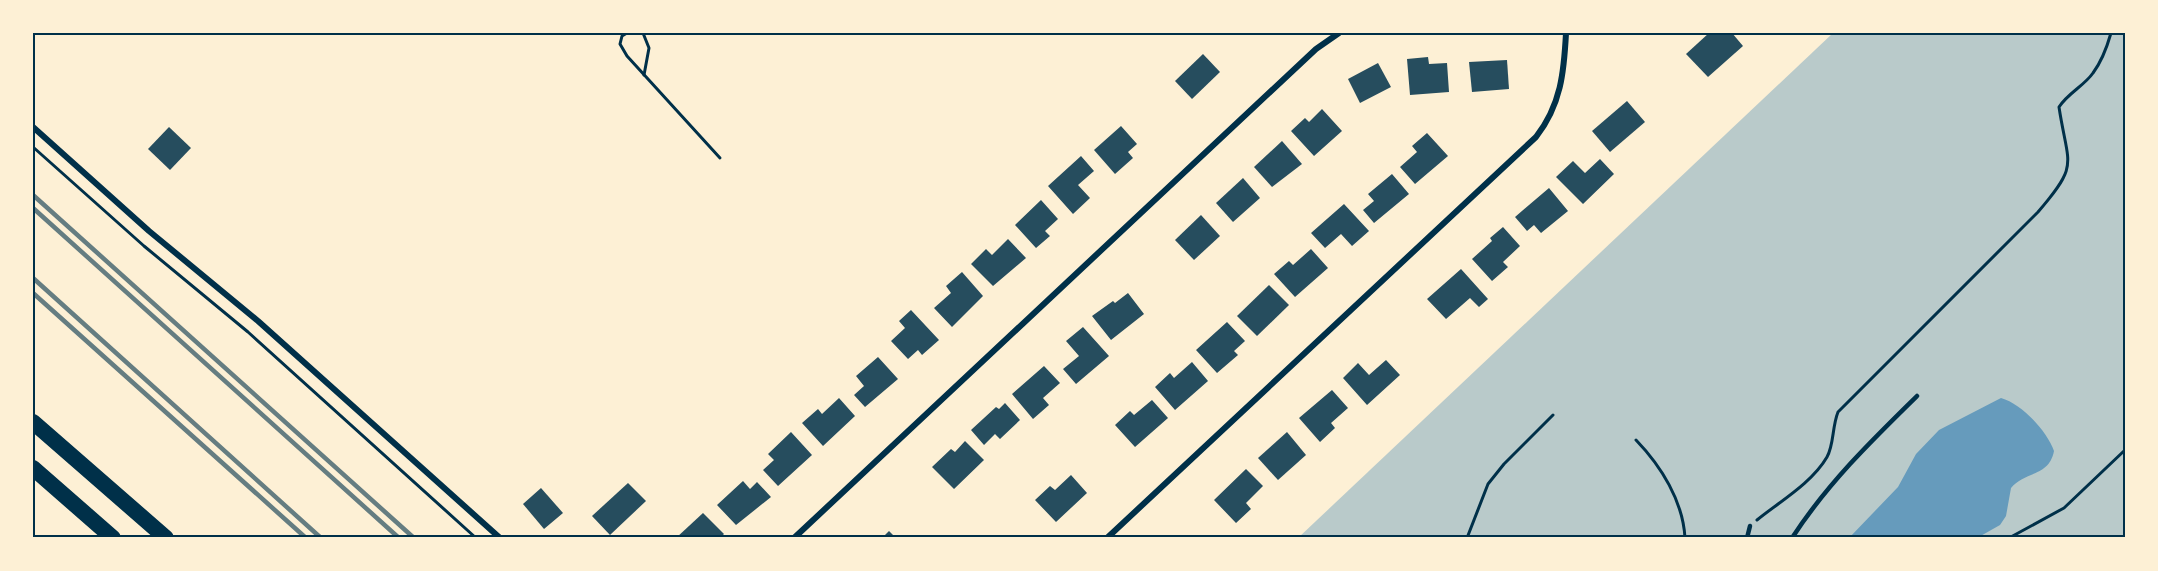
<svg xmlns="http://www.w3.org/2000/svg" width="2158" height="571" font-family="'Times New Roman',serif">
<rect width="100%" height="100%" fill="#fdf0d5"/>
<polygon fill="#b9caca" points="1833,33 2125,33 2125,538 1298,538"/>
<path fill="#669bbc" d="M 2001,398 C 2022,404 2047,431 2054,451 C 2049,477 2025,471 2011,488 L 2006,516 L 2000,525 L 1977,538 L 1849,538 L 1898,487 L 1916,454 L 1939,430 Z"/>
<g fill="#264d5e">
<polygon points="1709,33 1732,33 1743,46 1708,77 1686,54"/>
<polygon points="1203,54 1220,72 1192,99 1175,81"/>
<polygon points="1428,57 1429,64 1447,63 1449,92 1410,95 1407,59"/>
<polygon points="1507,60 1509,89 1472,92 1469,62"/>
<polygon points="1378,63 1391,87 1360,103 1348,79"/>
<polygon points="1627,101 1645,122 1610,152 1592,131"/>
<polygon points="1322,109 1342,131 1314,156 1291,131 1305,118 1309,122"/>
<polygon points="1121,126 1137,144 1128,152 1133,158 1115,174 1094,150"/>
<polygon points="169,127 191,148 170,170 148,149"/>
<polygon points="1427,133 1448,156 1415,184 1400,167 1417,152 1412,146"/>
<polygon points="1282,141 1302,164 1272,187 1254,167"/>
<polygon points="1081,156 1094,171 1078,185 1090,198 1073,214 1048,186"/>
<polygon points="1600,159 1614,174 1583,204 1556,177 1573,161 1585,173"/>
<polygon points="1392,174 1409,194 1374,223 1363,210 1374,201 1368,194"/>
<polygon points="1243,178 1260,198 1233,222 1216,203"/>
<polygon points="1549,188 1568,211 1541,233 1534,225 1527,231 1515,217"/>
<polygon points="1041,200 1058,219 1045,231 1050,236 1036,248 1015,225"/>
<polygon points="1344,204 1369,231 1352,246 1341,234 1325,248 1311,233"/>
<polygon points="1201,215 1220,236 1194,260 1175,240"/>
<polygon points="1503,227 1520,246 1503,262 1508,267 1492,281 1472,259 1492,241 1490,238"/>
<polygon points="1008,239 1026,258 993,286 971,264 986,249 992,255"/>
<polygon points="1311,249 1328,268 1295,297 1274,274 1289,261 1293,265"/>
<polygon points="1461,269 1488,299 1479,307 1470,298 1446,319 1427,299"/>
<polygon points="962,272 983,296 952,327 934,308 951,293 946,286"/>
<polygon points="1269,285 1289,305 1257,336 1237,316"/>
<polygon points="1128,293 1144,314 1111,340 1092,316 1113,301 1115,303"/>
<polygon points="911,310 939,340 922,355 918,350 908,359 891,341 905,328 899,321"/>
<polygon points="1227,322 1245,341 1234,351 1238,355 1217,373 1196,350"/>
<polygon points="1083,327 1109,356 1076,384 1063,369 1079,356 1066,341"/>
<polygon points="878,357 898,379 865,407 854,395 864,386 856,376"/>
<polygon points="1386,360 1400,375 1367,405 1343,378 1358,363 1369,375"/>
<polygon points="1192,362 1208,381 1175,410 1155,387 1170,373 1174,378"/>
<polygon points="1044,366 1060,383 1043,398 1049,405 1033,419 1012,394"/>
<polygon points="1332,390 1348,408 1331,423 1335,428 1320,442 1299,418"/>
<polygon points="839,398 855,416 823,446 802,423 818,409 822,414"/>
<polygon points="1152,400 1168,418 1135,447 1115,425 1130,411 1134,415"/>
<polygon points="1005,403 1020,420 1000,439 995,434 984,445 971,430 996,407 999,409"/>
<polygon points="791,432 812,455 778,486 763,470 774,460 768,454"/>
<polygon points="1287,432 1306,455 1278,480 1258,458"/>
<polygon points="965,441 984,460 954,489 932,467 951,449 955,452"/>
<polygon points="1246,469 1263,486 1246,503 1251,509 1236,523 1214,500"/>
<polygon points="1071,475 1087,493 1056,522 1035,500 1050,486 1055,490"/>
<polygon points="743,481 750,489 757,482 771,497 736,525 717,505"/>
<polygon points="628,483 646,501 610,535 592,516"/>
<polygon points="541,488 563,513 544,529 523,504"/>
<polygon points="703,513 724,534 720,538 676,538"/>
<polygon points="889,531 896,538 882,538"/>
</g>
<g fill="none" stroke-linecap="round" stroke-linejoin="round">
<g stroke="#003049" stroke-width="3">
<polyline points="627,33 622,36 620,44 627,56 720,158"/>
<polyline points="643,33 649,48 644,75"/>
<polyline points="33,147 144,246 248,332 476,538"/>
<path d="M 1636,440 C 1661,466 1683,501 1685,538"/>
<path d="M 1757,520 C 1779,502 1812,483 1827,457 C 1834,445 1832,427 1838,412 L 2038,212 C 2080,163 2068,167 2059,107 C 2068,93 2084,86 2093,73 C 2102,61 2107,47 2111,33"/>
<polyline points="1467,538 1488,484 1504,464 1553,415"/>
<polyline points="2009,538 2064,508 2125,450"/>
</g>
<g stroke="#003049" stroke-width="4.5">
<polyline points="1747,538 1750,526"/>
<path d="M 1792,538 C 1827,484 1871,441 1917,396"/>
</g>
<g stroke="#003049" stroke-width="6">
<polyline points="33,127 149,231 258,321 500,538"/>
<polyline points="794,538 1316,49 1339,33"/>
<path d="M 1107,538 L 1536,137 C 1561,105 1564,72 1566,33"/>
</g>
<g stroke="#003049" stroke-width="16">
<polyline points="33,422 166,538"/>
<polyline points="33,468 113,538"/>
</g>
<g stroke="#657d81" stroke-width="4.5">
<polyline points="33,195 414,538"/>
<polyline points="33,208 399,538"/>
<polyline points="33,278 321,538"/>
<polyline points="33,293 306,538"/>
</g>
</g>
<rect width="2158" height="571" fill="none" stroke="#fdf0d5" stroke-width="69"/>
<rect x="34" y="34" width="2090" height="502" fill="none" stroke="#003049" stroke-width="2"/>
</svg>
